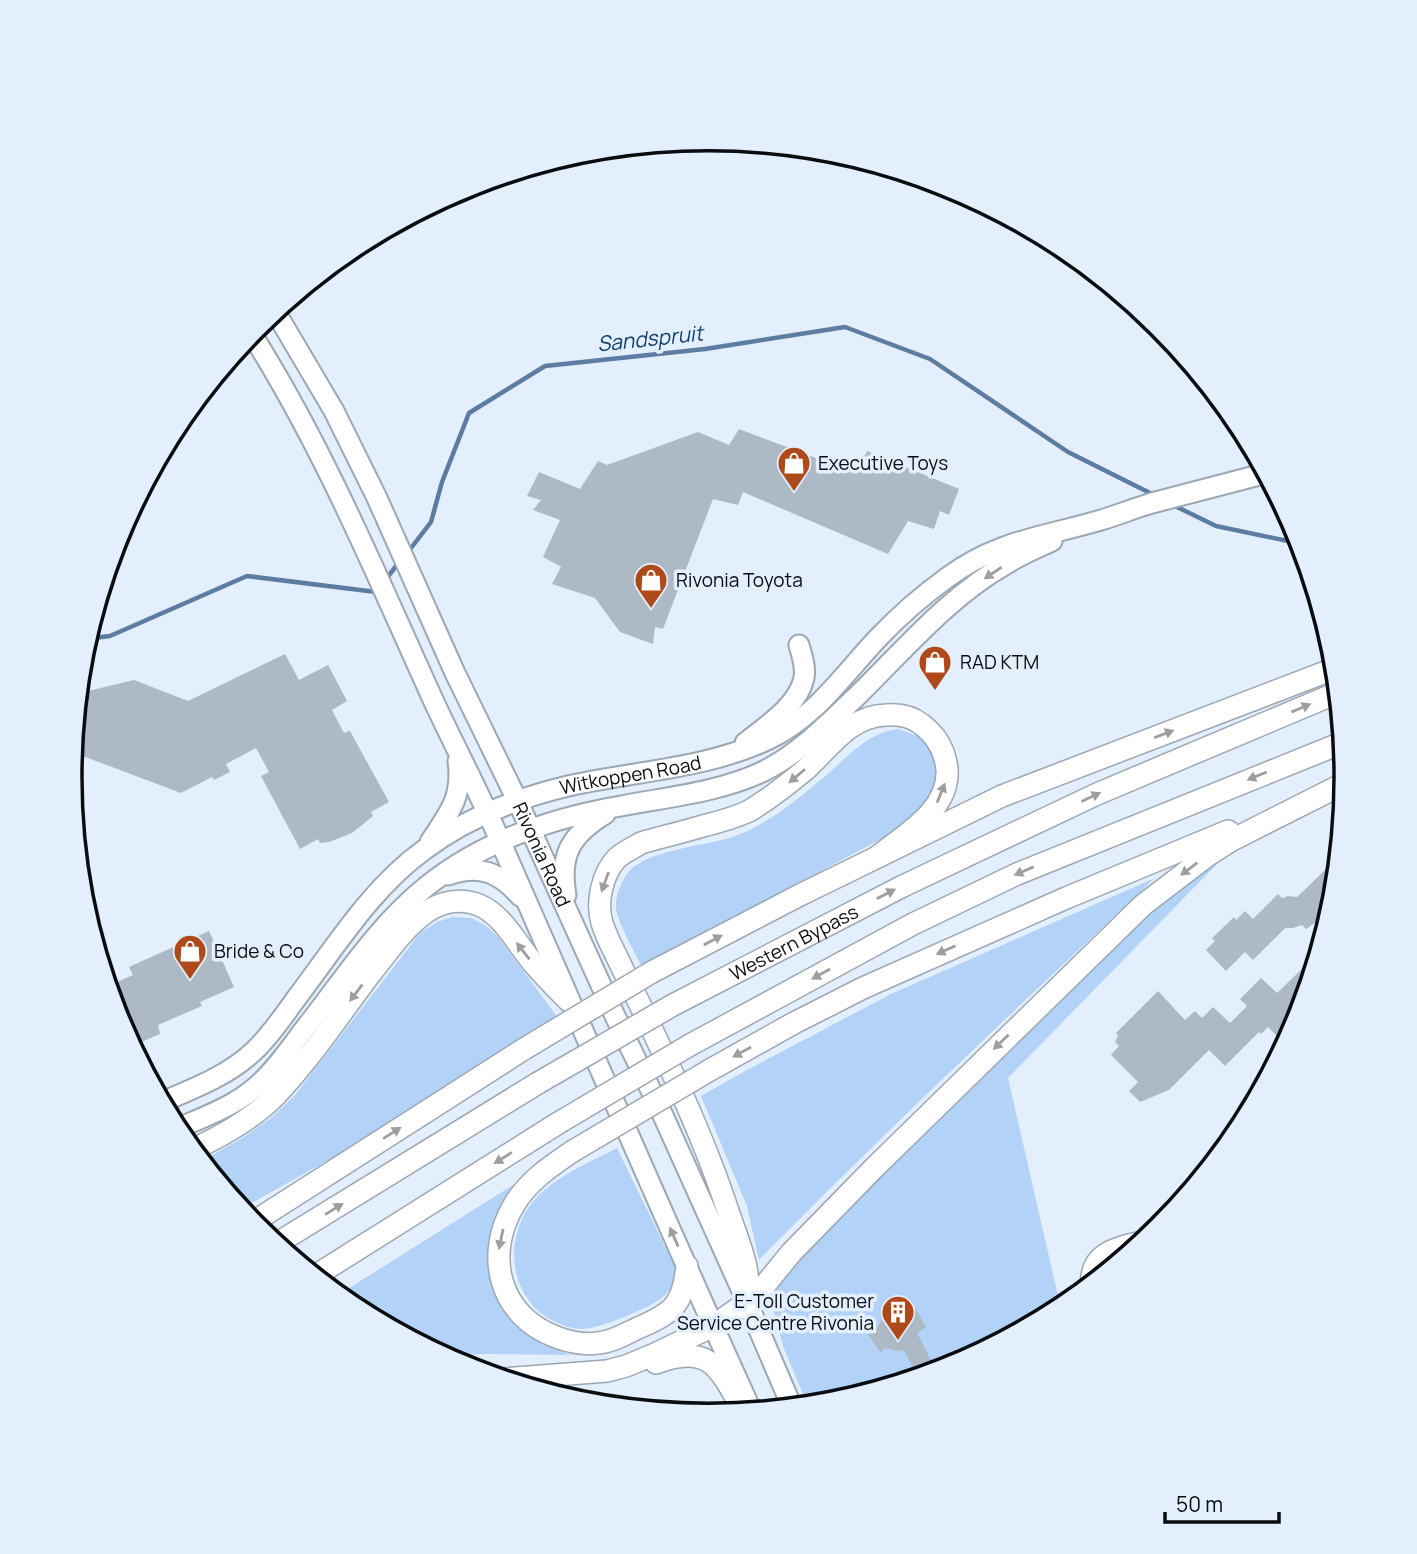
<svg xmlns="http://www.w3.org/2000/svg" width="1417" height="1554" font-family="Manrope,sans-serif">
<rect width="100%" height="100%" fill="#e4effd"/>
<g fill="#b2d2f7">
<path d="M 898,729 C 933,740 930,748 942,779 L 911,823 L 642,967 C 635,952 618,924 616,908 C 615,898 620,885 625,877 C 642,848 708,847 738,835 C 769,823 798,799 823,778 C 846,759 866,733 898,729 Z"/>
<polygon points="1220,861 1008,1078 1061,1309 952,1367 833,1403 808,1406 784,1349 771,1302 773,1287 785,1270 1125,933 1199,871"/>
<path d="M 1155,878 C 1021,1004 888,1129 759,1260 L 747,1206 L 701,1096 L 747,1070 L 891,994 Z"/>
<polygon points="452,917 471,918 485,925 498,937 558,1018 375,1134 241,1209 202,1161 244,1137 271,1118 295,1095 420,933 437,922"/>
<path d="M 617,1148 L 677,1271 C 672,1294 659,1302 638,1311 C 623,1318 598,1328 582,1329 C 573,1329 564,1326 556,1322 C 516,1305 504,1254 523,1217 C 540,1182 585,1165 617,1148 Z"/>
<path d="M 521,1180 C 515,1188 506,1196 501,1206 C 478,1248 484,1298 521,1330 C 535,1342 554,1348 570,1355 L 482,1354 L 445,1357 L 353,1308 L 338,1295 Z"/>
</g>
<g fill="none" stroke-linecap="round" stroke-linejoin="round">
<g stroke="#5c7ca1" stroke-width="4.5">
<polyline points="1173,505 1216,526 1302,544"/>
<polyline points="408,552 431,522 442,482 469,413 545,366 705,349 845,327 930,359 1068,452 1156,496"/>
<polyline points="386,579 400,561"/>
<polyline points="86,639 110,636 247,576 376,592 378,589"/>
</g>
</g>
<g fill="#aeb9c6">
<polygon points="739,429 856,473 867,451 959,489 949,515 940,511 934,529 908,521 888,554 743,492 738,505 713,499 663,629 655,627 653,644 620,632 595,598 552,584 561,567 543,557 560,520 533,510 541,500 527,496 539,472 580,489 598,461 607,465 698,432 729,445"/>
<polygon points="285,654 299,680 328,665 347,701 332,710 344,733 350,731 389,802 371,812 373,816 352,833 329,842 320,843 318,839 300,849 261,776 269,772 256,748 226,764 230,772 214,780 212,777 181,793 72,752 78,701 82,703 88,691 134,680 188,701"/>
<polygon points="1326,869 1337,880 1335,902 1328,924 1322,918 1306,929 1302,925 1293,928 1285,928 1253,960 1245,952 1226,971 1206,950 1215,941 1212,938 1234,917 1236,920 1245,911 1253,919 1278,894 1282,898 1288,896 1297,897"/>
<polygon points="209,931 234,987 200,1002 202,1006 158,1025 160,1034 132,1046 118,1021 108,986 133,975 129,967"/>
<polygon points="1305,966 1313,973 1301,1012 1277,1036 1268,1027 1261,1034 1259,1032 1225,1066 1209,1050 1169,1090 1140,1102 1129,1091 1138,1082 1111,1055 1119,1046 1115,1042 1118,1035 1116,1033 1158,991 1185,1020 1195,1011 1202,1018 1213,1007 1230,1023 1247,1006 1240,999 1261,978 1277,993"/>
<polygon points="915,1308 926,1327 917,1333 937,1372 918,1377 904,1350 897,1351 885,1348 881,1353 869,1336 866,1328 878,1326 883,1318 891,1311 901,1311 905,1314"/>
</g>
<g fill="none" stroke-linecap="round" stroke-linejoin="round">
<defs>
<path id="minor" d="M 1089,1287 C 1087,1248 1119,1245 1149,1238"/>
<g id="major">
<path id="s1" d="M 275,311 L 334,411 L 377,498 L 455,673 L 518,802 L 615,1016 L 661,1111 L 747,1302 L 792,1407"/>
<path d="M 251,333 C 325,450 378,579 435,704 C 457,751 481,796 501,843 C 583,1029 663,1216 747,1401"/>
<path d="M 745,743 C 766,726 798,706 804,678 C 806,667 802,656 799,645"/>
<path d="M 430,842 C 449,813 463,798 458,761"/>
<path d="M 448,875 C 479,864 499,872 520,896"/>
<path d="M 566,895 C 559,854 571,835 605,814"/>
<path id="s2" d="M 162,1102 C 193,1089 229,1075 254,1051 C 270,1036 283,1017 295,1000 C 334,949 371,888 424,850 C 465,819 518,798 568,786 C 634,771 705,769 767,740 C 814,719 844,674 878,638 C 899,616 923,595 948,577 C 998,540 1044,537 1101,520 C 1118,515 1135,508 1152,503 C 1190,493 1228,483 1267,473"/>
<path d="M 176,1129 C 204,1117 235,1106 258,1085 C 275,1070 289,1050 303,1031 C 342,982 377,926 427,886 C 483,841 551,818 621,806 C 669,797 720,792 764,771 C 800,753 828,723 857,696 C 905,649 949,596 1008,563 C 1022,554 1037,548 1052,541"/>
</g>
<g id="highway">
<polyline points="652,972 800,895 1002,796 1336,668"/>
<path id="s3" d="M 673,1005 L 901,887 L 1097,794 L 1339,692"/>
<polyline points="690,1045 913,924 1017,874 1344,742"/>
<polyline points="710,1070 794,1023 863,988 1066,898 1228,831"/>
<path d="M 192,1150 C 222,1136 253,1119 276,1095 C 311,1058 340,1014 371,973 C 388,952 405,926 428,911 C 443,901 462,898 479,905 C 503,915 517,944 533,963 C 544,976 557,989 569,1001"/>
<path d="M 573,1151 C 551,1166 528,1181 514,1205 C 484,1255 499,1316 556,1337 C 569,1342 584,1345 598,1343 C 612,1342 625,1334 638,1328 C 673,1313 683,1305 687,1266"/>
<polyline points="252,1223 524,1049"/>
<polyline points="276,1244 538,1083"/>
<polyline points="315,1276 560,1122"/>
<path d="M 747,1302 C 752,1271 739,1243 729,1214 C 699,1122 655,1036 613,949 C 609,941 605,932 602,923 C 596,902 602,874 617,858 C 624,852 633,848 641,843 C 662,837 683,832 703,826 C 719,822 734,818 749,811 C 769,799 787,785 805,770 C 830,748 849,716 886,715 C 899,714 911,716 921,724 C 936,735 945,751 947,769 C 950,810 904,835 877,857"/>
<path d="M 656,1363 C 711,1342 720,1370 744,1412"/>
<polyline points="503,1379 607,1371 626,1366 655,1354 713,1326 747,1302 760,1291 791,1253 875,1167 1143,905 1207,856 1232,840 1347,782"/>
</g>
</defs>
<use href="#minor" stroke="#9ca7b4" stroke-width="19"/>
<use href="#major" stroke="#9ca7b4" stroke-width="23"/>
<use href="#highway" stroke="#9ca7b4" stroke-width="24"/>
<use href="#minor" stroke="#fff" stroke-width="16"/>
<use href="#major" stroke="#fff" stroke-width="19"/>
<use href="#highway" stroke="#fff" stroke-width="21"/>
<defs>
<g id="highway-bridge">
<polyline points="524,1049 652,972"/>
<polyline points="538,1083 673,1005"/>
<polyline points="560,1122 690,1045"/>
<polyline points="573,1151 710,1070"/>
</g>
</defs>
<use href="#highway-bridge" stroke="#9ca7b4" stroke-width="24" stroke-linecap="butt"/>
<use href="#highway-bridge" stroke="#fff" stroke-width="21"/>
</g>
<defs><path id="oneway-solid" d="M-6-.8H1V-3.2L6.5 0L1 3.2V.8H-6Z" transform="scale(1.75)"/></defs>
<g fill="#9d9ea0">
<use href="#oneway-solid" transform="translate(993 573) rotate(146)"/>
<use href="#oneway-solid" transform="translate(1301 708) rotate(-23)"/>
<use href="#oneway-solid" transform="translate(1164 734) rotate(-21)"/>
<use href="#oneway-solid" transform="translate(797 776) rotate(140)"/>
<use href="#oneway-solid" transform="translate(1257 776) rotate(158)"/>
<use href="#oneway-solid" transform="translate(941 793) rotate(-68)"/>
<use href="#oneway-solid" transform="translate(1091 797) rotate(-25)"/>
<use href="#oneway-solid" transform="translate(1189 869) rotate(143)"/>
<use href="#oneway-solid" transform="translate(1024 871) rotate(157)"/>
<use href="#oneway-solid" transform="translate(605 882) rotate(110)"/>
<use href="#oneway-solid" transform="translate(886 894) rotate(-27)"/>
<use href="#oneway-solid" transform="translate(713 940) rotate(-28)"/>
<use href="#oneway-solid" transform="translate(946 950) rotate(156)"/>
<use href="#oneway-solid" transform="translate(523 951) rotate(-128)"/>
<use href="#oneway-solid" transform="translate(821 974) rotate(151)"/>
<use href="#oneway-solid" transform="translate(356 993) rotate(127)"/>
<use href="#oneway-solid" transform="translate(1001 1042) rotate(136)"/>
<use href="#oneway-solid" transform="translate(742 1052) rotate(151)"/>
<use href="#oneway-solid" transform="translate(392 1133) rotate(-32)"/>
<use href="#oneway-solid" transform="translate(503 1158) rotate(148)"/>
<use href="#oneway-solid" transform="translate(334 1209) rotate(-32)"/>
<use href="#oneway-solid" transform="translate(674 1237) rotate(-114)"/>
<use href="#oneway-solid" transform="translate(501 1239) rotate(102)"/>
</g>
<defs>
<symbol id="shop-pin" viewBox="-11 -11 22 30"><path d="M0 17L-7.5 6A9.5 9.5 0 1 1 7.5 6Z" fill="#ae4a19" stroke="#e4effd"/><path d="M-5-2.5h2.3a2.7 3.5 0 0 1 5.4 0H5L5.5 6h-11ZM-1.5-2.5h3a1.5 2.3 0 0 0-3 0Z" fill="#fff"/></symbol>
<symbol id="building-pin" viewBox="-11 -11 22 30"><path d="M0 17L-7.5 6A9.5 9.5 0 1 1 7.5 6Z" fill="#ae4a19" stroke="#e4effd"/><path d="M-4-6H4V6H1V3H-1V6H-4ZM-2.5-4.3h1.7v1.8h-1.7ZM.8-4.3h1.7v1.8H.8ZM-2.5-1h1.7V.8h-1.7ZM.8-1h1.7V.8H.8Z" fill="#fff"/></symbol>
</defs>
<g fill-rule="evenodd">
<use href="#shop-pin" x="775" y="444" width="38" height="52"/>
<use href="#shop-pin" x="632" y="561" width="38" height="52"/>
<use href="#shop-pin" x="916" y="643" width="38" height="52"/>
<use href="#shop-pin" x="171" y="932" width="38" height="52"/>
<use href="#building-pin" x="879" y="1293" width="38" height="52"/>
</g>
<g text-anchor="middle" stroke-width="7" stroke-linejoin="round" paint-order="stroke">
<g font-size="19" fill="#090d11" stroke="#e4effd" text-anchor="start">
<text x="818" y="470">Executive Toys</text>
<text x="676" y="587">Rivonia Toyota</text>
<text x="960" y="669">RAD KTM</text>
<text x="214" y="958">Bride &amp; Co</text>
<text x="874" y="1308" text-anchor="end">E-Toll Customer<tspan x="874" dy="22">Service Centre Rivonia</tspan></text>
</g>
<g font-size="19" fill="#090d11" stroke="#e4effd">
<text dy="7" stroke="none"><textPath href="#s2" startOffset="592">Witkoppen Road</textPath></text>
<text dy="7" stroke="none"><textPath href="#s1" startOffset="606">Rivonia Road</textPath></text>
<text dy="7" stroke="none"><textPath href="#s3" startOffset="136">Western Bypass</textPath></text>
</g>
<g font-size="21" font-style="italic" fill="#12406f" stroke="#e4effd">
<text transform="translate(650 339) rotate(-6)" y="7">Sandspruit</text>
</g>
</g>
<path d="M0 0H1417V1554H0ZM82 777a626 626 0 1 1 1252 0a626 626 0 1 1-1252 0Z" fill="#e4effd" fill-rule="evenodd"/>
<path fill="none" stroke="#090d11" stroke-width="3.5" d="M82 777a626 626 0 1 1 1252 0a626 626 0 1 1-1252 0Z"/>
<path d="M1165 1512v10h114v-10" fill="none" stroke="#090d11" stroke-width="3.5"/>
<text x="1176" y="1512" font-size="21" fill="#090d11" stroke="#e4effd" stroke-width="5" paint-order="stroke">50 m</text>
</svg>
